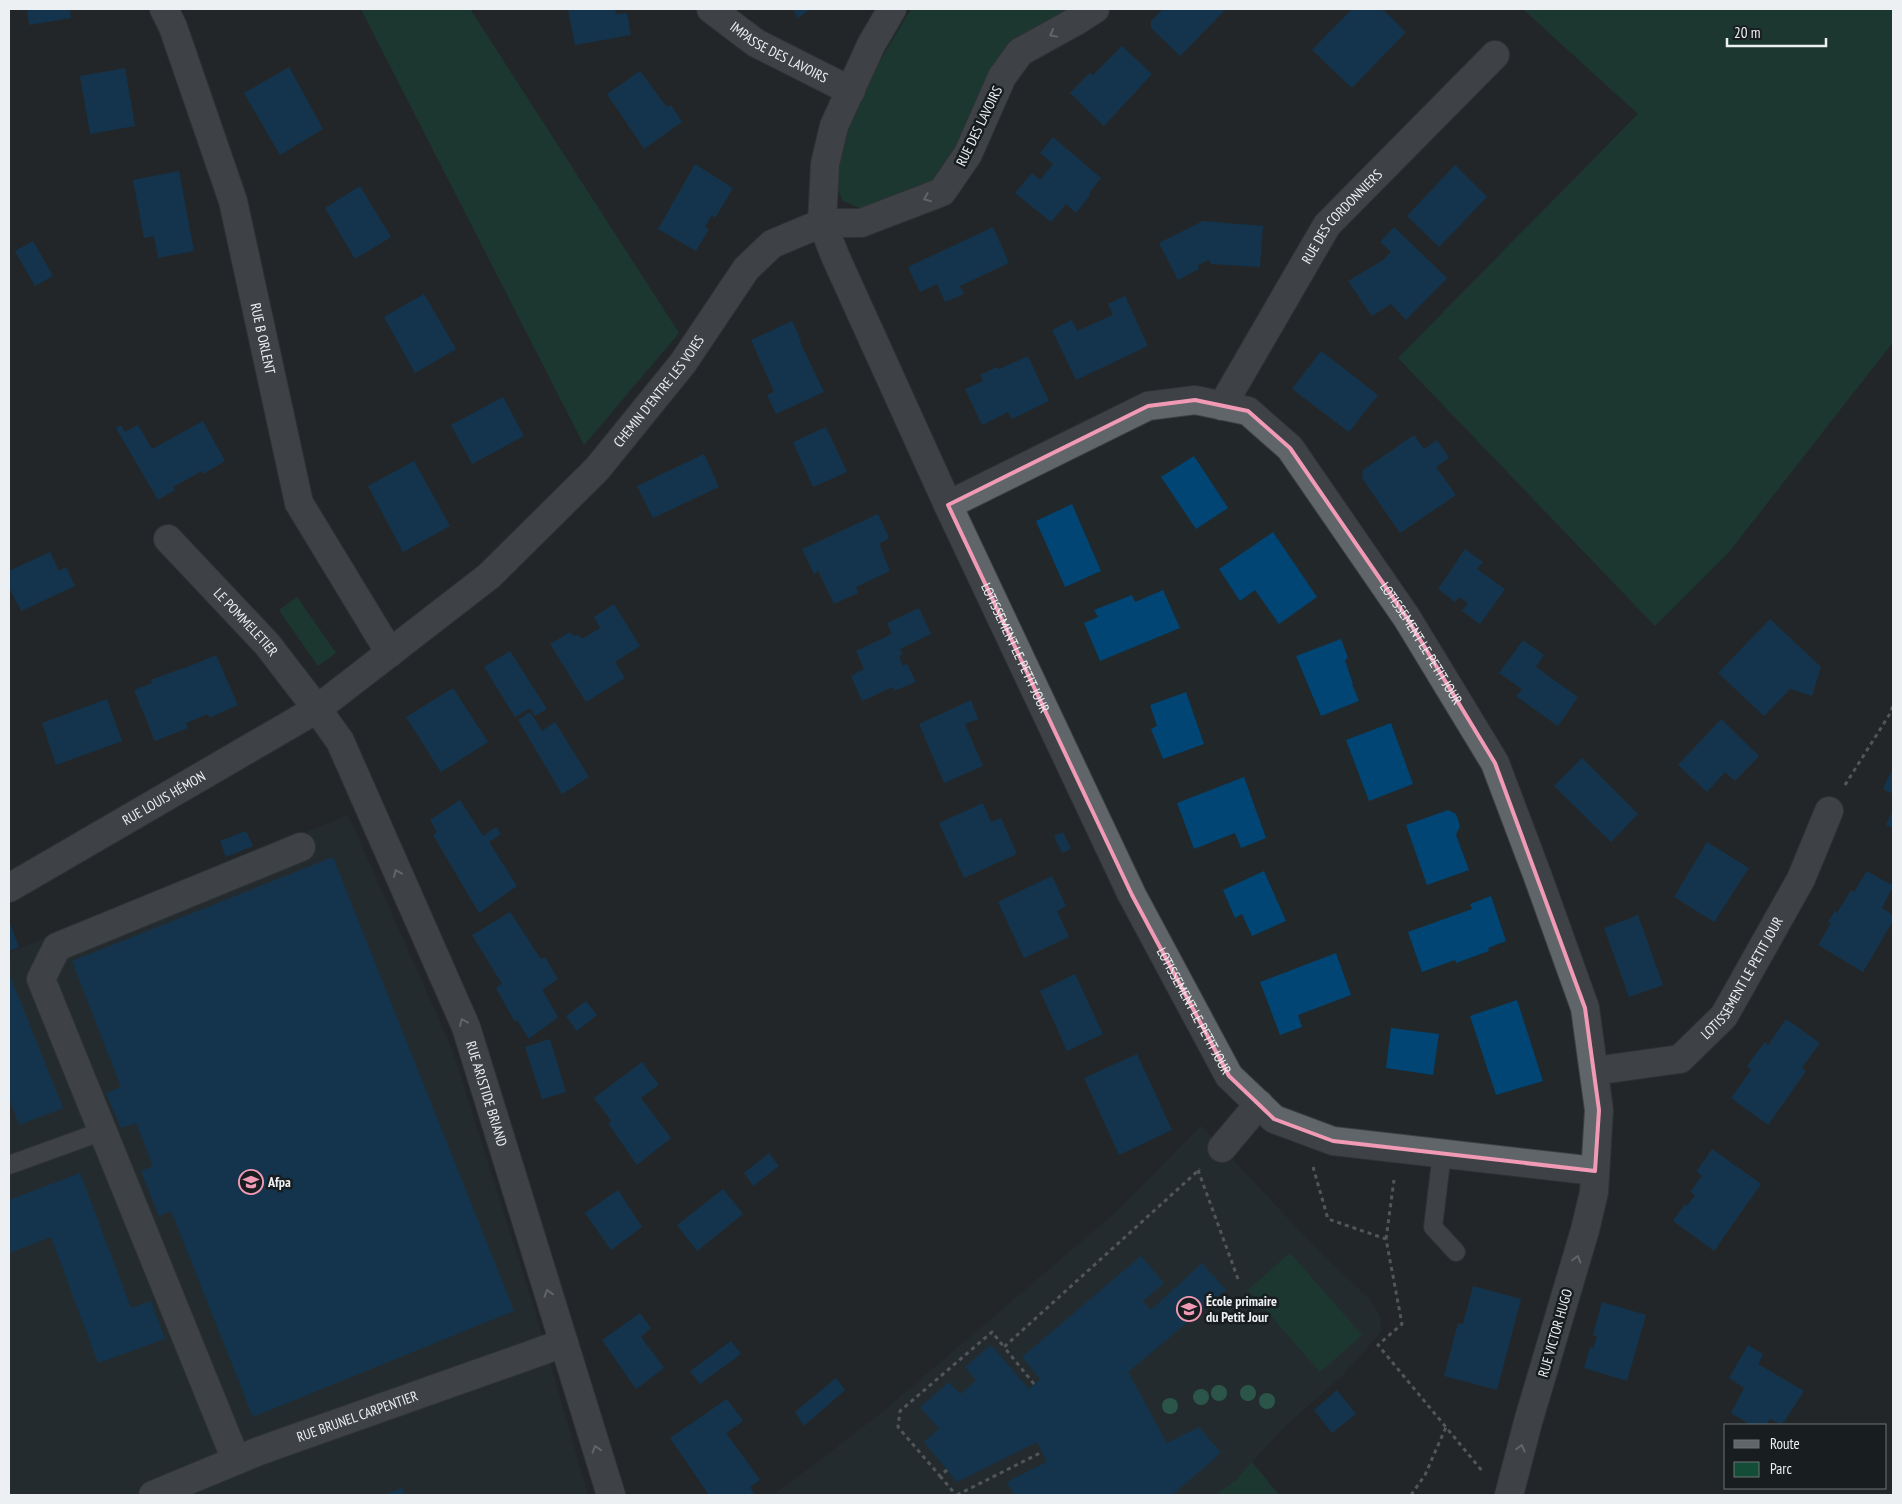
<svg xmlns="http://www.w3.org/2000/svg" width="1902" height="1504" font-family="'PT Sans Narrow',sans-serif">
<rect width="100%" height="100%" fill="#222729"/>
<g fill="#253236">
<polygon points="348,815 452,1049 536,1315 588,1495 9,1495 9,953"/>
<polygon points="1201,1126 1309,1241 1371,1301 1380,1316 1381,1332 1342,1376 1283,1428 1236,1480 1215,1495 774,1495 880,1414 1116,1212"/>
</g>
<g fill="#144d37">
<polygon points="361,9 470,9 679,333 584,445"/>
<polygon points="911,9 1082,9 1031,36 936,186 862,209 843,201 837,188 835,160 854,105"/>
<polygon points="1523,9 1893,9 1893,342 1729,552 1655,626 1398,358 1638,114"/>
<polygon points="297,597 336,653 318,666 279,610"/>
<polygon points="1290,1253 1362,1335 1320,1372 1248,1290"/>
<polygon points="1252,1462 1279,1495 1215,1495 1236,1480"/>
</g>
<g fill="#014575">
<polygon points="27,9 70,9 71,18 29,25"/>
<polygon points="568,9 615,9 616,14 627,13 631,35 575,45"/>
<polygon points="792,9 810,9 798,18"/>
<polygon points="1170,9 1226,9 1180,56 1151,28 1151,21 1162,10"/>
<polygon points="1352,9 1382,9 1406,32 1352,88 1312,50"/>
<polygon points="1122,46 1152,74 1104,126 1070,93 1090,73 1093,75"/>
<polygon points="289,67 323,129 280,155 244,93"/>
<polygon points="125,68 135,126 90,134 80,76"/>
<polygon points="640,71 667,107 671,105 682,122 644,149 607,94"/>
<polygon points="1053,137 1101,178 1089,193 1091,194 1076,213 1066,204 1051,222 1015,193 1032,173 1040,180 1053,164 1040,153"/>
<polygon points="695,164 733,188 715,218 712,215 705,226 709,229 696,251 658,229"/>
<polygon points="1455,165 1487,197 1439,247 1407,216"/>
<polygon points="179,171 194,251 158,258 154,236 144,238 133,180"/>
<polygon points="360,186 391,237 355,259 325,208"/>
<polygon points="1203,221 1263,226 1260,267 1211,264 1209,260 1198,265 1199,269 1178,280 1159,243"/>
<polygon points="993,227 1009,263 960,286 964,294 945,302 937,284 920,292 908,267"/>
<polygon points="1394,227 1447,278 1406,320 1391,304 1372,316 1348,281 1383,260 1391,252 1380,242"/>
<polygon points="33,241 53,276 35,286 15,251"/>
<polygon points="424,294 456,349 415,373 384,317"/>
<polygon points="1125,296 1148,346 1076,380 1052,330 1072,320 1077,331 1113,315 1108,304"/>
<polygon points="792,321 801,341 800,342 824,392 776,414 767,395 774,392 751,340"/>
<polygon points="1321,351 1378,395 1349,432 1292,389"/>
<polygon points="1028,356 1049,401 1012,419 1008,412 982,425 965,389 983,381 980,375 997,367 999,369"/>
<polygon points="503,397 524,436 472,464 451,425"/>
<polygon points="203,421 225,461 203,474 202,471 173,487 175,490 158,500 116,428 121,425 125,432 138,425 152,449"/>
<polygon points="826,427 847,472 813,487 793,442"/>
<polygon points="1414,435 1424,449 1437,440 1449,458 1436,467 1456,495 1400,533 1362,478 1363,470"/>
<polygon points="704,454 719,487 653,518 637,486"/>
<polygon points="1194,456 1228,508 1196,529 1161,477"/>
<polygon points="414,461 450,526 403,552 368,486"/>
<polygon points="1072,504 1101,571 1065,587 1036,521"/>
<polygon points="878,514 889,538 879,544 890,571 856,587 858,593 834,604 818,571 814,574 802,549"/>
<polygon points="1273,532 1317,597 1279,624 1255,590 1240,601 1219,569"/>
<polygon points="1465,549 1483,562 1477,569 1505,589 1480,624 1462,611 1468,603 1459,597 1455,602 1438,589"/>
<polygon points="50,552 59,571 66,567 75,586 21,611 9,587 9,571"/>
<polygon points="1163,590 1180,628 1100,661 1084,623 1098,617 1094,610 1132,595 1135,602"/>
<polygon points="614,604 640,646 615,662 625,678 586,702 550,644 570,632 573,636 579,635 582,639 600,628 594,617"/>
<polygon points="919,608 931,634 900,649 903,654 899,656 903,666 907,664 916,682 894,691 893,687 862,701 851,676 864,669 856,651 892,634 887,623"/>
<polygon points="1770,619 1821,667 1812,696 1790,689 1764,716 1718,673"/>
<polygon points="1341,639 1348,658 1345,660 1353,684 1352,684 1359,701 1321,716 1296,656"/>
<polygon points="1523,640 1544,655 1536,667 1578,697 1558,726 1516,696 1522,689 1499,673"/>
<polygon points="510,651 547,709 535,716 530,708 515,717 484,667"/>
<polygon points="216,655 238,705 209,718 208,714 186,723 188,728 155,741 134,690 152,683 151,680 183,668 183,669"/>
<polygon points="453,688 488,742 441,772 406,717"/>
<polygon points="1186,692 1204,744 1163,759 1151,729 1157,726 1150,705"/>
<polygon points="107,699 122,741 56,765 42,723"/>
<polygon points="971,700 978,719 965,724 983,766 944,783 919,724"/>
<polygon points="530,712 542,731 555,722 589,777 562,794 518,720"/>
<polygon points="1721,719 1759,756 1735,781 1725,772 1707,792 1678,765"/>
<polygon points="1391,723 1413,784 1369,801 1346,740"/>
<polygon points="1582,758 1638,814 1611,842 1554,786"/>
<polygon points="1893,768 1893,794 1883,789"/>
<polygon points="1244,777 1266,838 1241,848 1235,833 1194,849 1177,803"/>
<polygon points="460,800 483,836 496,827 501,834 489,842 517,886 479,913 433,835 437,832 430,820"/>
<polygon points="983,803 991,822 1001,818 1017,854 964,878 939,823"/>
<polygon points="1448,810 1456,814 1460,826 1456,835 1469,870 1427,885 1406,825"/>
<polygon points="1893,810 1893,828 1886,825"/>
<polygon points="246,831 253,846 226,857 220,841"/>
<polygon points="1063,832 1071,849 1062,853 1054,836"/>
<polygon points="1707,842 1749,868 1714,922 1674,897"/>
<polygon points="333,857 514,1311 253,1417 171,1211 159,1216 141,1171 153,1166 136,1123 121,1128 106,1093 121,1087 72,961"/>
<polygon points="1264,871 1286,921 1252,936 1242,914 1235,918 1223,890"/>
<polygon points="1867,871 1893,886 1882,908 1893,915 1893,921 1863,972 1818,945 1831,923 1828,922 1835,911 1837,913 1851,890 1854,892"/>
<polygon points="1052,876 1066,906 1057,911 1069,937 1024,958 998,902"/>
<polygon points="1491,896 1506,941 1488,948 1489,951 1456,963 1455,960 1422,972 1408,932 1472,909 1470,904"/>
<polygon points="510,912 541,959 545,957 558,979 542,990 558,1017 529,1039 517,1020 515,1022 496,988 502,984 472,935"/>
<polygon points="1638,915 1663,985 1629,997 1604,928"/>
<polygon points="9,921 19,947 9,951"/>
<polygon points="1336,953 1351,995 1298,1015 1302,1027 1280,1035 1260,982"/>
<polygon points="9,973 63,1108 19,1125 9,1098"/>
<polygon points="1075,974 1103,1034 1067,1051 1040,991"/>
<polygon points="1517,1000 1543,1081 1496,1095 1470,1016"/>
<polygon points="586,1001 597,1015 577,1031 566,1016"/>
<polygon points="1786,1019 1820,1043 1802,1068 1806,1071 1768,1125 1731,1098 1751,1070 1747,1067 1752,1059 1765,1042 1768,1045"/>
<polygon points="1391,1028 1439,1034 1433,1075 1386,1068"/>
<polygon points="550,1039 566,1092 542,1099 525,1047"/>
<polygon points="1137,1054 1172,1130 1119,1155 1084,1078"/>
<polygon points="642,1062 659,1085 641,1098 671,1138 637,1165 608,1123 611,1121 594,1098"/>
<polygon points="1712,1149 1761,1184 1714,1251 1673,1221 1685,1204 1687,1206 1695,1195 1690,1192 1702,1176 1697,1171"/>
<polygon points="769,1153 779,1166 753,1186 744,1173"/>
<polygon points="80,1173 131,1308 151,1301 165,1339 98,1363 51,1237 9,1253 9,1200"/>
<polygon points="723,1189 743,1214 697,1251 677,1225"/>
<polygon points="618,1190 642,1227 611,1250 585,1213"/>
<polygon points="1141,1256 1164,1283 1143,1301 1151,1310 1202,1263 1226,1290 1128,1372 1167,1443 1199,1427 1221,1453 1172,1495 1014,1495 1007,1482 1047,1462 1037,1442 957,1482 924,1442 939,1429 920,1407 949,1382 960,1394 976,1381 965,1367 991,1345 1029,1389 1040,1379 1022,1357"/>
<polygon points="1473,1286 1521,1299 1497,1390 1444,1376 1458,1323 1463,1324"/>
<polygon points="1602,1302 1646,1315 1627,1381 1584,1368 1590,1347 1593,1348 1597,1337 1593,1335"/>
<polygon points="640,1313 651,1328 641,1337 664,1368 636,1389 602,1340"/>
<polygon points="731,1341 741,1354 700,1384 690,1371"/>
<polygon points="1748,1345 1763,1354 1758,1364 1804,1391 1782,1425 1770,1419 1766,1425 1751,1425 1731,1413 1744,1388 1729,1378"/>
<polygon points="836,1378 845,1390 804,1426 795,1412"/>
<polygon points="1337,1390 1356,1414 1332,1433 1314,1410"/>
<polygon points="727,1399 743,1421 726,1433 760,1480 750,1487 755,1495 709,1495 670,1438"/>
<polygon points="402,1488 405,1495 384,1495"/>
</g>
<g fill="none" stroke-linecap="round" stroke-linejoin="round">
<defs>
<g id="lane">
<polyline points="1442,1153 1433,1227 1456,1252"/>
<polyline points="9,1165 103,1131"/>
</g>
<g id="street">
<path id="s1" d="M 164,9 L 173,27 L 233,201 L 299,503 L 390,653"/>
<path id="s2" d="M 711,9 L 756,43 L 851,91"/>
<path id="s3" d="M 1095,9 L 1078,20 L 1020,52 L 1002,77 L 968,154 L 942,192 L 861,223 L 822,223 L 836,258 L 948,505 L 1132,895 L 1229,1076 L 1274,1119 L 1333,1141 L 1595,1171"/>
<path id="s4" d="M 1222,406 L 1327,225 L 1495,55"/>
<path id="s5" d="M 948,505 L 1148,406 L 1195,400 L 1248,411 L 1290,448 L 1407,618 L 1495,763 L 1538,877 L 1585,1008 L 1599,1110 L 1594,1192 L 1585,1230 L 1528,1422 L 1509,1495"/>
<path id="s6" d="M 168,539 L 267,644 L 317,709 L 340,741 L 466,1027 L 611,1495"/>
<path id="s7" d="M 9,888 L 317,709 L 489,576 L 597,469 L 683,363 L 746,269 L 772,244 L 822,223 L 825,164 L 834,126 L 871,45 L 892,9"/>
<path id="s8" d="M 1594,1071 L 1680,1059 L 1724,1016 L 1801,879 L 1829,811"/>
<polyline points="1222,1148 1259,1104"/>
<polyline points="236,1460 41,979 57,947 301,847"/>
<path id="s9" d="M 153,1495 L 259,1451 L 564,1343"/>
</g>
</defs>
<use href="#lane" stroke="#3d4143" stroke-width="20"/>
<use href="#street" stroke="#3d4143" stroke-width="30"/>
<g stroke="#8d9092" stroke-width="3" stroke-dasharray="4 4" stroke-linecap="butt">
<polyline points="1845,785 1891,712 1893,704"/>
<polyline points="1313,1167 1328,1219 1386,1239 1402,1324 1378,1345 1483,1472"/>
<polyline points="1198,1170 1238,1279"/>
<polyline points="1386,1239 1394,1180"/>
<polyline points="1034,1384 1004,1347 1200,1169"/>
<polyline points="947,1470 940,1476 898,1427 900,1411 992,1332 1004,1347"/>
<polyline points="940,1476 956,1495"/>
<polyline points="957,1495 1042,1452"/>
<polyline points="1411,1495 1425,1475 1446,1427"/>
</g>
<use href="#lane" stroke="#5f6568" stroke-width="18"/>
<use href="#street" stroke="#5f6568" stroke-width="28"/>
</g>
<g fill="#358e6e">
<circle cx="1219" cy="1393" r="8"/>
<circle cx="1248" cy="1393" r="8"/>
<circle cx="1201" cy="1397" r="8"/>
<circle cx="1267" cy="1401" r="8"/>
<circle cx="1170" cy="1406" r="8"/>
</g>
<defs><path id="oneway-chevron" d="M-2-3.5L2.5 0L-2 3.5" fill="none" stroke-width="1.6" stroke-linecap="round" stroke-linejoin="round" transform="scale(1.25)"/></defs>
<g stroke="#adb1b4">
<use href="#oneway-chevron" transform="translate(1053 34) rotate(151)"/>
<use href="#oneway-chevron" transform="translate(927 198) rotate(158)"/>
<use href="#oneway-chevron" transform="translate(397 873) rotate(-113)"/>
<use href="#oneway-chevron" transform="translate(463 1022) rotate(-113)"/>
<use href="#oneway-chevron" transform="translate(1577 1259) rotate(-74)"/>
<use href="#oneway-chevron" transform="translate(548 1293) rotate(-107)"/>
<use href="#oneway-chevron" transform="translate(1521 1448) rotate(-75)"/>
<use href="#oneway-chevron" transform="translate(596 1449) rotate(-107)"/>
</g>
<path d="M0 0H1902V1504H0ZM 1195,400 L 1248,411 L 1290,448 L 1407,618 L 1495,763 L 1585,1008 L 1599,1110 L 1595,1171 L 1333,1141 L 1274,1119 L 1229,1076 L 1132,895 L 948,505 L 1148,406 Z" fill="#222729" fill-opacity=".55" fill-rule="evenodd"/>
<path fill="none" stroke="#f09ab5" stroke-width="4" stroke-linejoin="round" d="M 1195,400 L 1248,411 L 1290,448 L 1407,618 L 1495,763 L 1585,1008 L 1599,1110 L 1595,1171 L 1333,1141 L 1274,1119 L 1229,1076 L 1132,895 L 948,505 L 1148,406 Z"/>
<defs>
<symbol id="university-ring" viewBox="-11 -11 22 22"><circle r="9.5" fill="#181e20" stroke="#f09ab5" stroke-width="1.5"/><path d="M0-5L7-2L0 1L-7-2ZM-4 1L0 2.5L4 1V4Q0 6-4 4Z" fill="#f09ab5"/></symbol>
<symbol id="school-ring" viewBox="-11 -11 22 22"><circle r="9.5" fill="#181e20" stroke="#f09ab5" stroke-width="1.5"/><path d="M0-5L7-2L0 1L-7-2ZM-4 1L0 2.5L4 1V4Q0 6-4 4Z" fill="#f09ab5"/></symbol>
</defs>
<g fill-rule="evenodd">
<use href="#university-ring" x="237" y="1168" width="28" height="28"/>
<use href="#school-ring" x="1175" y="1295" width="28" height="28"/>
</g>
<g text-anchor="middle" stroke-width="5" stroke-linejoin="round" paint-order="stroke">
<g font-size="14" fill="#edf0f2" stroke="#181e20">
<text dy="5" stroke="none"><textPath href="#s2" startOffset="81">IMPASSE DES LAVOIRS</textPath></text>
<text transform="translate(979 126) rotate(-64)" y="5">RUE DES LAVOIRS</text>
<text dy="5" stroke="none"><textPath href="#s4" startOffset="225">RUE DES CORDONNIERS</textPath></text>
<text dy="5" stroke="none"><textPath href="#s1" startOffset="345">RUE B ORLENT</textPath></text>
<text dy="5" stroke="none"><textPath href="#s7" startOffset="825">CHEMIN D'ENTRE LES VOIES</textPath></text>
<text dy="5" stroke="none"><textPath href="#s6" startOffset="114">LE POMMELETIER</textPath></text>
<text dy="5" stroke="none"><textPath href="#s5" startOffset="616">LOTISSEMENT LE PETIT JOUR</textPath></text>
<text dy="5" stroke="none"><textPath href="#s3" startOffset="840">LOTISSEMENT LE PETIT JOUR</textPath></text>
<text dy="5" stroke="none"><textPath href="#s7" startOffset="179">RUE LOUIS HÉMON</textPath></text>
<text dy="5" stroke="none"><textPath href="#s8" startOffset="190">LOTISSEMENT LE PETIT JOUR</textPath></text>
<text dy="5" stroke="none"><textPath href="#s3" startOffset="1245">LOTISSEMENT LE PETIT JOUR</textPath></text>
<text dy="5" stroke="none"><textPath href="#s6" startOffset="648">RUE ARISTIDE BRIAND</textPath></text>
<text transform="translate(1555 1333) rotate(-74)" y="5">RUE VICTOR HUGO</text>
<text dy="5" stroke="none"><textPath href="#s9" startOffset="219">RUE BRUNEL CARPENTIER</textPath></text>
</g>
<g font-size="14" font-weight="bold" fill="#edf0f2" stroke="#181e20" text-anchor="start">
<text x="268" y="1187">Afpa</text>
<text x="1206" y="1306">École primaire<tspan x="1206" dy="16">du Petit Jour</tspan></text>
</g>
</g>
<rect width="1902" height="1504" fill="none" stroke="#edf0f2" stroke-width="20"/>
<rect x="1724" y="1424" width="162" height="65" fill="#181e20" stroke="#6d7274"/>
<rect x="1734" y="1440" width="25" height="8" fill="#5f6568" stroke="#6d7274"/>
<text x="1770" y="1449" font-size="15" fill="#edf0f2">Route</text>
<rect x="1734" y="1462" width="25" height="15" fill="#144d37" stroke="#6d7274"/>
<text x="1770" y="1474" font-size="15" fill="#edf0f2">Parc</text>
<path d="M1727 38v8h99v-8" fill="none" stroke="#edf0f2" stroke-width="2.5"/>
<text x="1734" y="38" font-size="15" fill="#edf0f2" stroke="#181e20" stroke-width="4" paint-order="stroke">20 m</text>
</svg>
